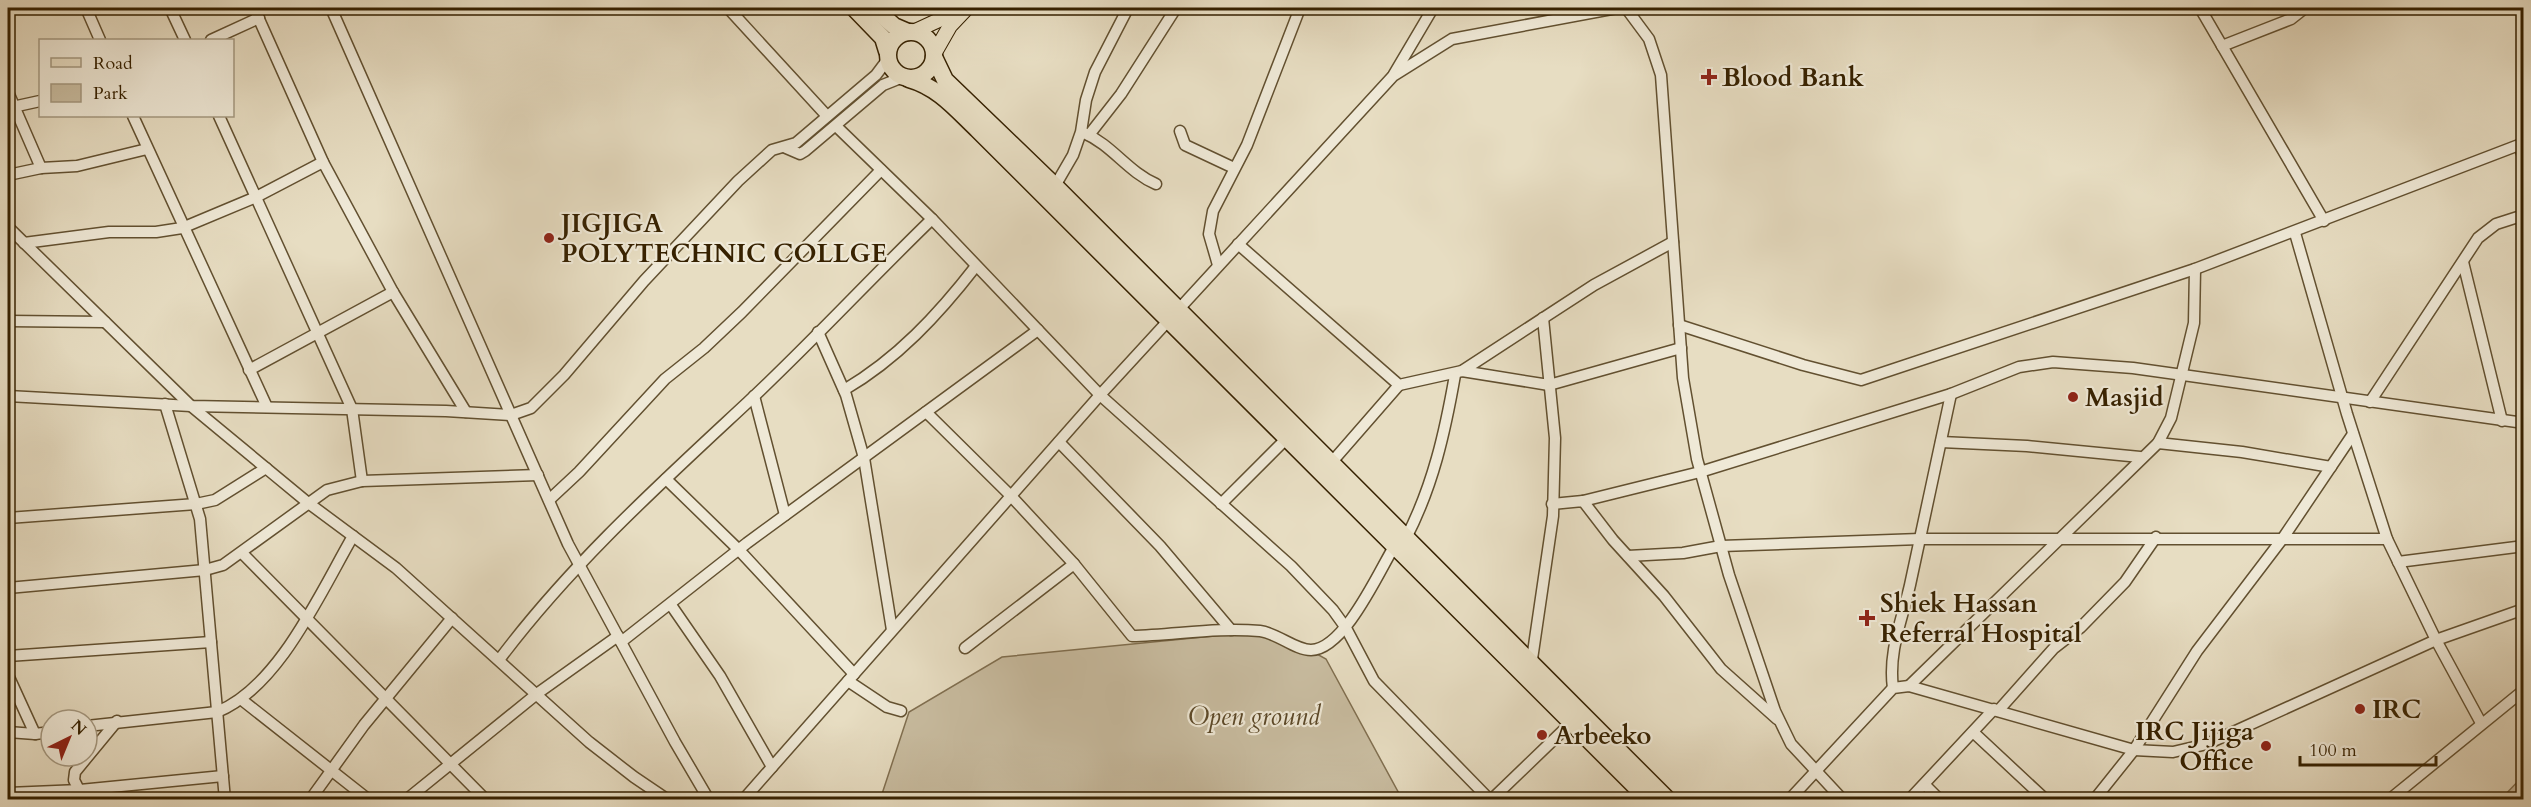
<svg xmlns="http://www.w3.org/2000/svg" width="2531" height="807" font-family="Cardo,serif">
<rect width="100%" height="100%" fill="#e7ddc2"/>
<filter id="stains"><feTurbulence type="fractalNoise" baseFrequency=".00333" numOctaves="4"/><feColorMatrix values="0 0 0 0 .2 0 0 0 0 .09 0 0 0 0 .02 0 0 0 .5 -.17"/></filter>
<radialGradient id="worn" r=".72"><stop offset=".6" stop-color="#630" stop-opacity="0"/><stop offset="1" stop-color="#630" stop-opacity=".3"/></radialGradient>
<g fill="#c9bda1" stroke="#806f50" stroke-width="1.5">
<polygon points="1274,630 1326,659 1402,799 880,800 909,712 1002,657"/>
<polygon points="2523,776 2523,799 2501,799"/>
</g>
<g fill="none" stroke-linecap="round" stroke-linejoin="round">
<defs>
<g id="minor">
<polyline points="86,8 100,40"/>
<polyline points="170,8 185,40"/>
<polyline points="254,8 323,162 393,292 466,412"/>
<polyline points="331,8 568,544 675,742 709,800"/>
<polyline points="728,8 827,116"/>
<polyline points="1626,8 1649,39 1661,75 1683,378 1697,459 1729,575 1775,711 1791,744 1843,800"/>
<polyline points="2200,8 2324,221"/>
<polyline points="211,40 259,18"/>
<polyline points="2222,46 2291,19 2305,8"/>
<polyline points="1394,74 1433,8"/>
<polyline points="8,92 41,168"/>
<polyline points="8,108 40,101"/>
<polyline points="133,116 267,407"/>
<polyline points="219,116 352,409 362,481"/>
<polyline points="836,126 932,219 1100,395 1291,566 1333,610 1346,628 1374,681 1490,800"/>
<polyline points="1180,131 1185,145 1234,168"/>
<path d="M 1084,133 C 1112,145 1128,172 1156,184"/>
<polyline points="1089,135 1121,94 1176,8"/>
<polyline points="2519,145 2524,159"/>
<polyline points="786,148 800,154 805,151 883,85 903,77"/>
<polyline points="8,175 41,168 77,166 147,149"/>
<polyline points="1055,186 1073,155 1081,132 1086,100 1095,72 1128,8"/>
<polyline points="8,227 191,406 307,502 396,568 589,742 634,777 668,800"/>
<polyline points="2295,233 2347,414 2387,539 2436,640 2481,723"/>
<polyline points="24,243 109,232 156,232 182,228 256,197 323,162"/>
<polyline points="1238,244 1399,385 1462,371 1594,285 1673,242"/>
<polyline points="2463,262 2502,421"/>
<polyline points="1218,265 1209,234 1213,211 1247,145 1300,8"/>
<polyline points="8,321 105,322"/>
<polyline points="1679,325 1803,365 1861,380 2195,269 2524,143"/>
<polyline points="818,332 846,395 864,458 892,630"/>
<polyline points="249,370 393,292"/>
<polyline points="1462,371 1549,385 1681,348"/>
<path d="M 844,390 C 897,359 938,315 976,266"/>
<polyline points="8,396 191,406 446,411 511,415 531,408 564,375 644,281 738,181 772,150 796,143 876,75 888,59"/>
<polyline points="754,396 785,515"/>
<polyline points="2370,402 2478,238 2496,224 2524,215"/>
<polyline points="165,404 200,519 225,800"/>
<path d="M 926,412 L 1011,496 L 1074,564 L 1132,636 C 1175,635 1218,627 1260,631 C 1277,633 1295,650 1311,650 C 1345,649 1379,571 1395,545"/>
<polyline points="1059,442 1160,546 1231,630"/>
<polyline points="1941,442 2027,446 2140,457"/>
<polyline points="2158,443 2242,452 2331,467"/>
<polyline points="1331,463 1399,385"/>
<polyline points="666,479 739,550 854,674"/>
<polyline points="549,500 579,472 665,379 704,348 742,312 881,170"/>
<polyline points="1583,501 1700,472 1951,394 2019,367 2053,362 2133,368 2524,423"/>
<polyline points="1221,504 1288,437"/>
<polyline points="1552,504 1583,501 1613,540 1664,596 1721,669 1777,719"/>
<polyline points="8,518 196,504 215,500 266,468"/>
<path d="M 1406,538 C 1433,486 1445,432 1455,375"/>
<polyline points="242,553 486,800"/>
<polyline points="1628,556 1683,553 1721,546 1920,539 2387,539"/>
<polyline points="2398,562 2524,546"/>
<polyline points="8,588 205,570 223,565 327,490 362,481 538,475"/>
<polyline points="671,605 720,676 772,767"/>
<polyline points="621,642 747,543 1038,330"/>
<polyline points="965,648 1074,564"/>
<polyline points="8,656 211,642"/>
<path d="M 499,660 C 571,564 661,483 748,402 C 811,343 870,279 932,219"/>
<polyline points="1531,666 1553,516 1555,438 1543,318"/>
<polyline points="8,675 35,734"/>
<polyline points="848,681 887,707 901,711"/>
<polyline points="1909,686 2158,443 2171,418 2194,323 2195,269"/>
<path d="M 1893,688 C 1888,652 1902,620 1910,585 C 1924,521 1937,458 1951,394"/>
<polyline points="242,700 369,800"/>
<polyline points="1998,711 2054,648 2081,627 2125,582 2156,537"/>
<path d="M 87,726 L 217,712 C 279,687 320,593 353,536"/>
<polyline points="8,732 35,734 51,732"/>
<polyline points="1973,732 2046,800"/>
<polyline points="1925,785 1940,800"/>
<polyline points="8,793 80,790 223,776"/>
<polyline points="84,800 74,780 75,772 117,721"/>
<polyline points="310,800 364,725 452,618"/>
<polyline points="406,800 538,693 618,636"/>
<polyline points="743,800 1100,395 1393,76 1452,39 1617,8"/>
<polyline points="1491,800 1572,722"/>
<polyline points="1789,800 1893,688 1909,686 2134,750 2173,752 2207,744 2436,640 2524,609"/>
<polyline points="1909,800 1994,709"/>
<polyline points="2094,800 2134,750 2197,651 2283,538 2353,434"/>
<polyline points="2389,800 2524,690"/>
</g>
<g id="major">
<polyline points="913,32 939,20 953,8"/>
<polyline points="934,54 950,26 967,8"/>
</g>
<g id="highway">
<polyline points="854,8 883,38 887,51"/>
<polyline points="874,8 894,26 908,32"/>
<circle cx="911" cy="55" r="23"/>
<polyline points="934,57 945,80 1055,186 1668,800"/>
<path d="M 909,79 C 938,87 956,109 977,129 L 1649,800"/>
</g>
</defs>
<use href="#minor" stroke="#625030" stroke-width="13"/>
<use href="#major" stroke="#362100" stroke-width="16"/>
<use href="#highway" stroke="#362100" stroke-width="19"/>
<use href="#minor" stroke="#efe9d7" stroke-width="10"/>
<use href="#major" stroke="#e7ddc2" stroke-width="14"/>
<use href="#highway" stroke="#e7ddc2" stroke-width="16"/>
</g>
<g fill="#8f2418" stroke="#efe9d7" stroke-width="2">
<path d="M1706 68h6v6h6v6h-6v6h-6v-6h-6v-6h6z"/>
<circle cx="549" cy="238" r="6"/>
<circle cx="2073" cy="397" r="6"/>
<path d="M1864 609h6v6h6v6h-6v6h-6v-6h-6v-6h6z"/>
<circle cx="2360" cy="709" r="6"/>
<circle cx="1542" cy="735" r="6"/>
<circle cx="2266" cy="746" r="6"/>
</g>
<g text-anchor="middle" stroke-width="4.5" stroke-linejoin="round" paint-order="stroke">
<g font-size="26" font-weight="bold" fill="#362100" stroke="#efe9d7" text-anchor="start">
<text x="1722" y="86">Blood Bank</text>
<text x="561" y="232">JIGJIGA<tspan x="561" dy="30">POLYTECHNIC COLLGE</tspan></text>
<text x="2085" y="406">Masjid</text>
<text x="1880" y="612">Shiek Hassan<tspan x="1880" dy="30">Referral Hospital</tspan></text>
<text x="2372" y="718">IRC</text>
<text x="2254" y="740" text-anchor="end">IRC Jijiga<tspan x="2254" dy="30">Office</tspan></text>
<text x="1554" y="744">Arbeeko</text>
</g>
<g font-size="26" font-style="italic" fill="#5b4828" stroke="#efe9d7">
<text x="1254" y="725">Open ground</text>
</g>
</g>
<rect width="2531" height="807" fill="none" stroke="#e7ddc2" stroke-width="30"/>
<rect x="9" y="9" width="2513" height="789" fill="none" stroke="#362100" stroke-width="3"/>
<rect x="15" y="15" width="2501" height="777" fill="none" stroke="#362100" stroke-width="1.5"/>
<rect x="39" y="39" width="195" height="78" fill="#efe9d7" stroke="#a59981" stroke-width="1.5"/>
<rect x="51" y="58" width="30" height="9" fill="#e7ddc2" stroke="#a59981" stroke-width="1.5"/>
<text x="93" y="69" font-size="18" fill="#362100">Road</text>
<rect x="51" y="84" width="30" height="18" fill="#c9bda1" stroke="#a59981" stroke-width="1.5"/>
<text x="93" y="99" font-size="18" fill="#362100">Park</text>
<g transform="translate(69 738) rotate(43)"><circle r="28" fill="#efe9d7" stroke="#a59981" stroke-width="1.5"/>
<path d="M0-4.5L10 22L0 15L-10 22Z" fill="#8f2418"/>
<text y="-9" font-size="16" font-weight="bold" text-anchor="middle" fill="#362100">N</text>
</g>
<path d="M2300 756v9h136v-9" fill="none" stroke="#362100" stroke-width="3"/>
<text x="2309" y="756" font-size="18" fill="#362100" stroke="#efe9d7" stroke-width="4.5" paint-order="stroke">100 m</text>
<rect width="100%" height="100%" filter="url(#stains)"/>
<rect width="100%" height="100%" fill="url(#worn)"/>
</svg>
